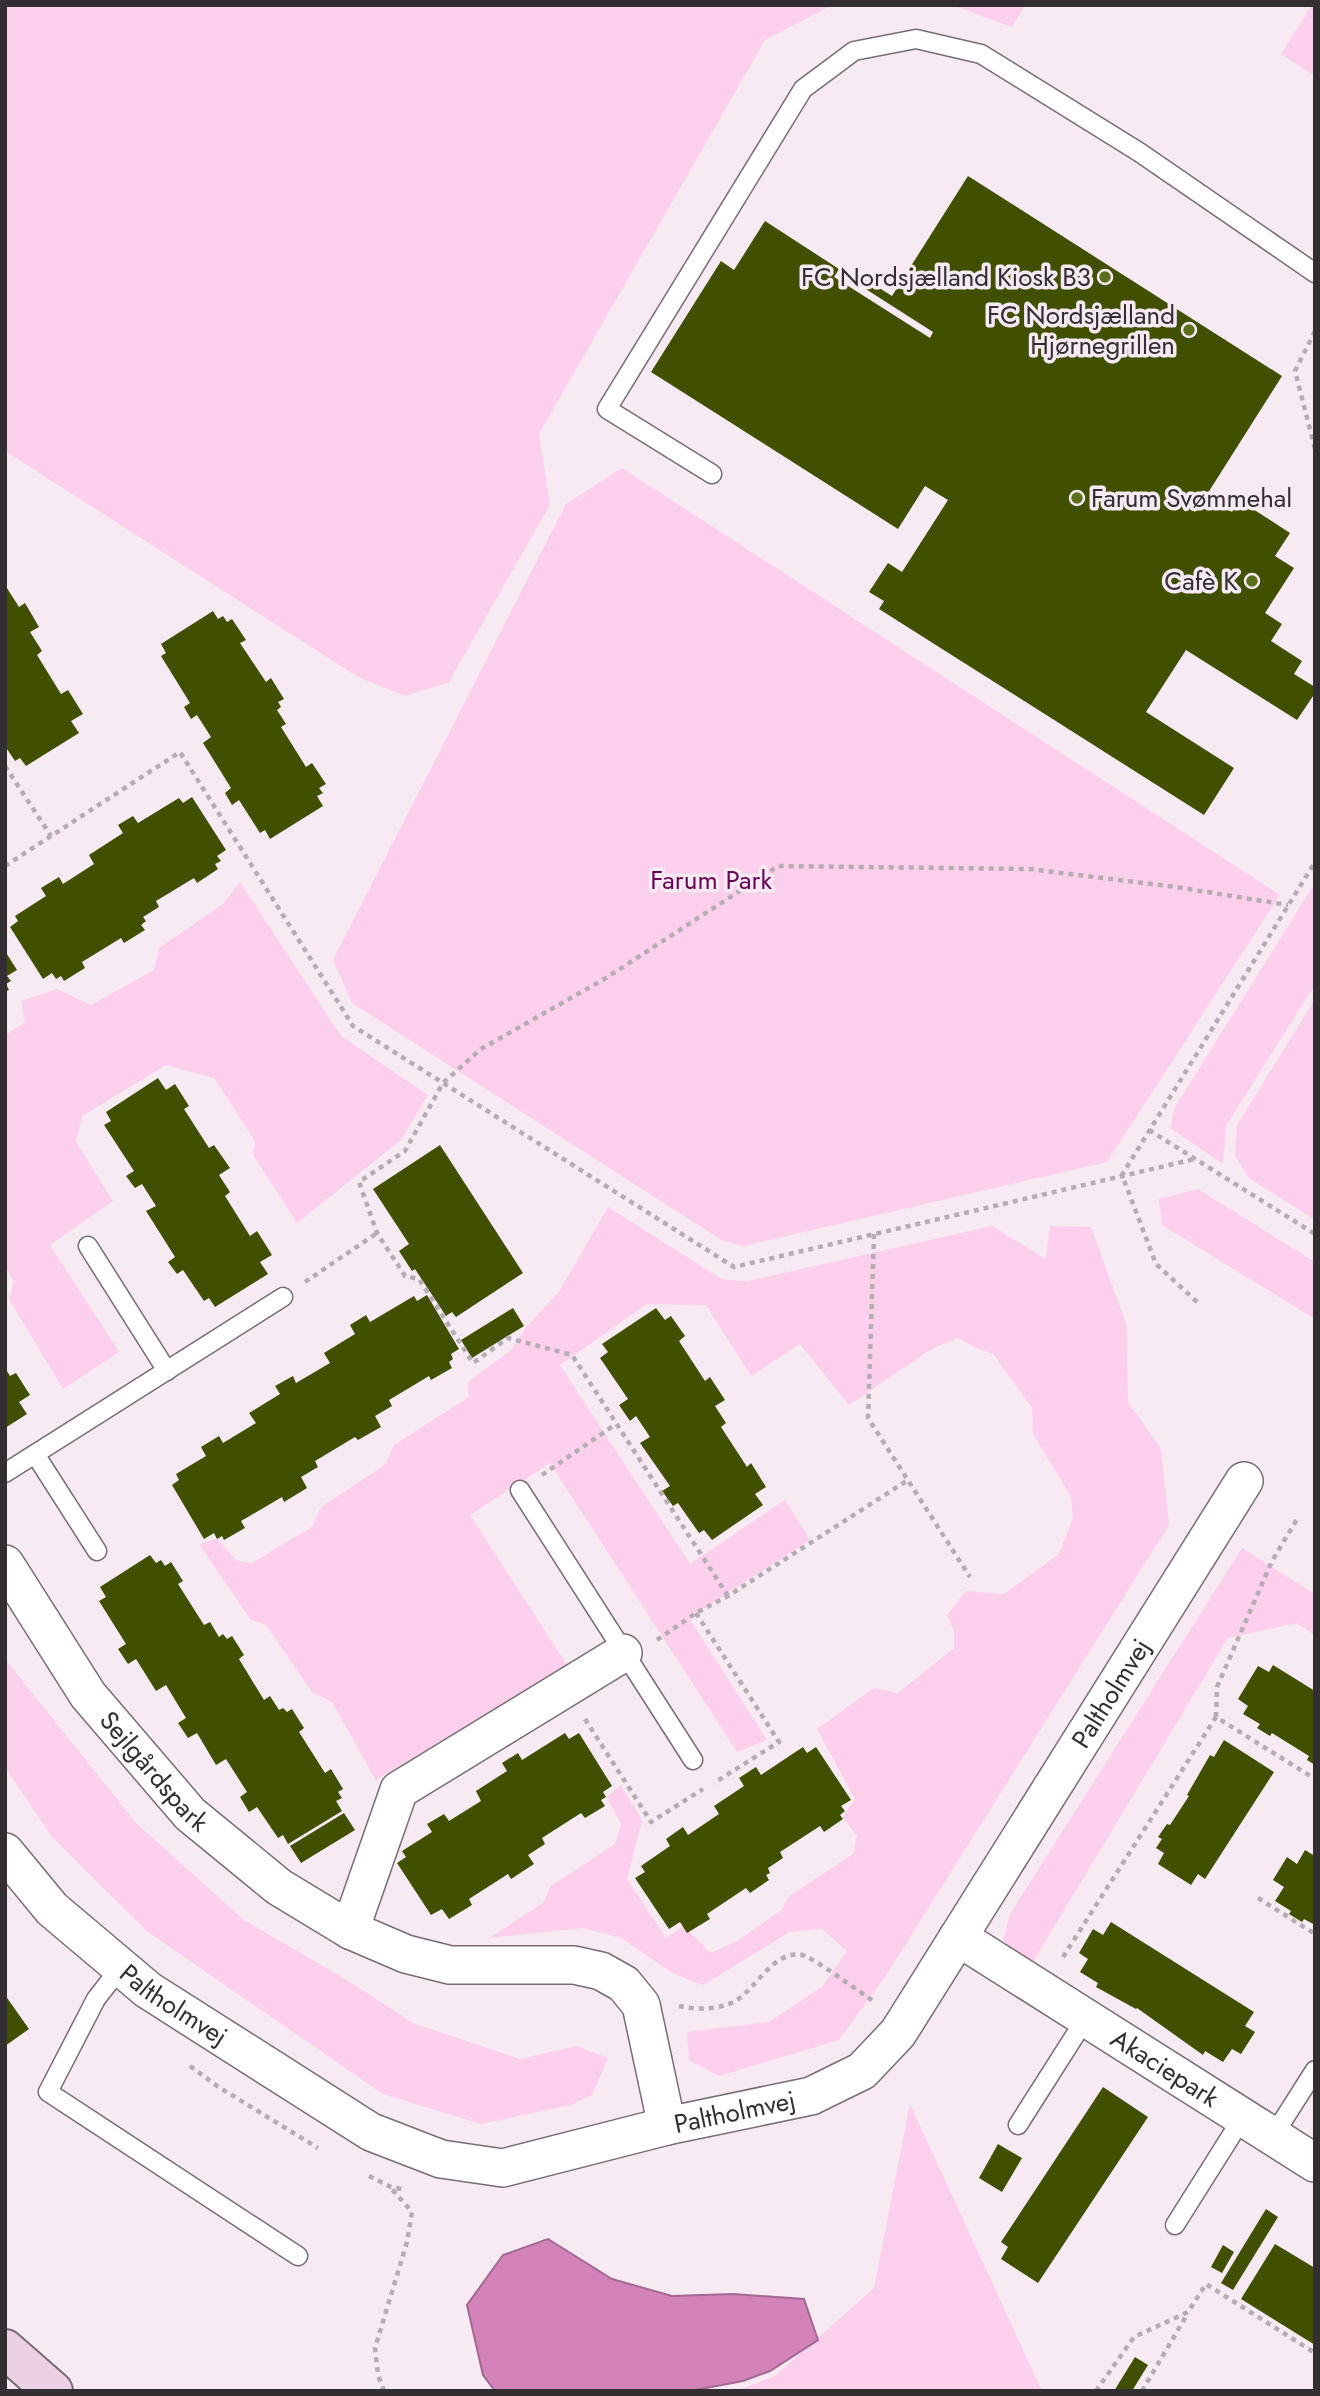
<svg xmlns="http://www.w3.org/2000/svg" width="1320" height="2396" font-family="Jost,sans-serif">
<rect width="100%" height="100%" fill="#f7eaf2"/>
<g fill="#fccfec">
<polygon points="5,5 832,5 765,40 539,434 550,505 449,682 405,696 358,677 5,451"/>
<polygon points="952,5 1025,5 1012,27"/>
<polygon points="1312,5 1315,5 1315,76 1281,54"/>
<polygon points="622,468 1280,895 1107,1162 744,1246 723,1241 352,1003 333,960 566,504"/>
<polygon points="240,882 341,1036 428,1095 401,1140 297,1223 253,1155 255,1141 214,1078 166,1065 82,1116 76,1142 113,1201 50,1245 119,1352 63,1389 9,1299 14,1281 5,1267 5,1035 25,1022 21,1001 57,989 91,1005 154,970 159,948 223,904"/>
<polygon points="1315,883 1315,985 1226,1126 1223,1164 1170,1128 1175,1107"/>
<polygon points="1315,999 1315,1220 1249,1178 1235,1156 1237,1125"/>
<polygon points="1198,1189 1315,1262 1315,1319 1162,1225 1159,1199"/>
<polygon points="608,1207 723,1280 748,1281 992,1226 1046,1259 1050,1226 1091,1227 1127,1326 1128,1402 1161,1449 1169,1525 885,1977 839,2040 719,2076 689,2060 687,2032 769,2022 822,1987 847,1951 822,1929 790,1932 703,1985 674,1974 621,1938 583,1928 489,1938 543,1903 551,1886 615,1844 621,1824 607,1797 621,1785 642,1820 627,1879 666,1938 684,1926 710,1953 737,1941 782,1910 788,1897 853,1854 857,1836 843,1817 855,1799 817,1729 874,1688 898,1693 954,1648 954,1631 947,1615 966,1591 1004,1594 1059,1554 1073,1518 1071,1497 1033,1434 1032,1408 993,1354 976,1348 958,1338 933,1348 849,1405 800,1344 751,1376 706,1305 647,1304 560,1365 690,1564 785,1500 810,1540 689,1618 767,1740 737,1752 550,1463 470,1515 567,1665 376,1780 332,1702 312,1692 266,1625 250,1619 199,1544 217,1539 237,1561 252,1563 312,1527 321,1507 385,1465 394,1445 469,1397 468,1382 511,1350 527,1326 559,1292"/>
<polygon points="1242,1548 1315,1594 1315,1635 1296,1623 1228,1638 1031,1965 1003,1940 1010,1914"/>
<polygon points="5,1659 137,1824 244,1920 348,1981 413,2023 520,2059 577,2046 608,2058 592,2095 571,2105 481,2124 383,2094 148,1932 53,1838 5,1767"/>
<polygon points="910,2104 1042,2391 737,2391 775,2376 874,2288"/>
</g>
<polygon fill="#d382ba" stroke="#a36991" stroke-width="2" points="548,2239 612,2279 672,2296 733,2294 804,2299 818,2340 770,2371 743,2381 690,2391 495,2391 483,2375 467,2305 503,2255"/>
<g fill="#404f00">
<polygon points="968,176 1282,376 1206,496 1232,512 1239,500 1290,533 1275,556 1294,568 1265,613 1282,624 1271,641 1302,661 1294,674 1315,687 1315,693 1297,720 1186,650 1146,712 1234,768 1204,815 879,609 884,601 869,592 888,563 902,572 948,500 925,486 898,529 651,372 721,261 734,270 765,221 839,269 834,277 930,338 933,332 861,286 865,279 892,296"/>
<polygon points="5,585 19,607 25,603 39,627 30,632 42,651 37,655 61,694 68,690 83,714 71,721 79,733 26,766 20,758 15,761 5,746"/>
<polygon points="213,611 218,619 223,616 227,622 232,619 246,640 240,643 266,682 271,678 284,699 278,702 281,707 277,710 286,724 281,727 306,767 312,763 326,784 319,788 323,793 317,796 323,806 270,839 265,830 260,833 239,800 232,805 225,793 231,788 203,743 211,737 197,715 191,719 184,707 190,703 161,656 166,653 161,644"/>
<polygon points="192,797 226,850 217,856 221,861 215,864 218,869 197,883 194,878 156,901 159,907 143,917 146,921 141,925 145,930 124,943 121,938 82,962 85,968 64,981 61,976 56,979 52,973 43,979 10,927 18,921 15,916 46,896 41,888 59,877 63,884 94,864 89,855 123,833 118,825 133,816 138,823 179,798 183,803"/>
<polygon points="5,951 17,970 7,976 11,981 6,984 9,990 5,992"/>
<polygon points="158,1078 166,1090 175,1084 189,1106 184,1109 209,1148 214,1145 230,1168 219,1175 230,1192 225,1196 250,1236 257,1231 272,1255 260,1262 268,1274 215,1307 209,1298 204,1301 183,1270 177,1274 168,1262 175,1257 146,1211 156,1206 142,1184 135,1188 126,1176 134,1171 104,1125 111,1121 106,1112"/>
<polygon points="440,1145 523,1273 456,1317 452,1312 446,1316 415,1269 412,1271 399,1251 409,1244 373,1189"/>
<polygon points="427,1295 459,1349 451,1354 453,1359 449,1362 452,1368 431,1380 429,1376 389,1400 392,1406 375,1416 381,1427 358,1440 355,1437 315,1461 318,1467 301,1477 307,1488 284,1502 282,1497 241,1521 245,1528 224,1540 222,1536 217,1539 214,1533 204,1539 172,1485 179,1480 176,1474 206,1456 201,1447 219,1436 223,1443 256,1423 249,1413 280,1394 275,1386 293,1376 296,1383 330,1363 324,1353 355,1334 350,1325 366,1315 370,1322 414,1296 417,1301"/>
<polygon points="513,1308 524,1326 472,1358 461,1340"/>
<polygon points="656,1308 665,1320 671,1316 685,1336 679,1341 705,1381 710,1377 725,1400 715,1406 726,1423 721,1427 747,1467 751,1463 766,1487 755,1494 763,1505 712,1540 704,1530 699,1533 678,1503 673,1506 662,1491 670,1486 640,1443 650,1437 636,1416 630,1421 619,1405 628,1399 600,1358 608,1352 602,1344"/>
<polygon points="5,1368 10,1376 16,1373 30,1395 19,1402 27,1414 5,1428"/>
<polygon points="150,1555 156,1563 161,1560 165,1566 171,1562 183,1581 178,1584 204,1625 210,1622 219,1637 223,1634 227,1639 232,1636 244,1655 239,1659 264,1700 270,1696 279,1710 283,1708 287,1712 292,1709 304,1728 299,1732 325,1773 331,1769 343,1789 338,1792 342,1798 336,1801 342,1811 288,1844 283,1835 278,1838 257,1807 249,1812 240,1797 247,1792 226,1759 216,1765 197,1733 188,1738 178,1723 186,1718 166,1685 156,1691 136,1659 128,1664 118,1649 126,1644 99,1601 106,1597 100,1587"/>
<polygon points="1273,1665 1315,1691 1315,1765 1307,1760 1309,1756 1272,1733 1270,1736 1257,1728 1260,1724 1243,1714 1248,1706 1238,1699 1258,1666 1269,1672"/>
<polygon points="565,1733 569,1739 579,1733 612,1786 603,1792 606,1797 601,1800 605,1806 585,1818 581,1813 542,1838 545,1844 528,1855 534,1864 511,1879 508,1874 469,1899 472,1905 449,1919 442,1909 431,1915 397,1863 406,1857 402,1851 432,1832 427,1824 444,1814 449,1821 481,1801 476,1791 507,1771 502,1763 518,1753 522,1760"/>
<polygon points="1224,1740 1274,1772 1205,1879 1198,1874 1191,1885 1158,1864 1164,1853 1156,1848 1162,1839 1158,1837 1167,1824 1170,1825 1189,1796 1187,1795 1210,1755 1214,1757"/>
<polygon points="803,1747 807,1753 816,1747 851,1800 841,1806 845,1811 840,1815 843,1819 824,1832 820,1826 780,1852 783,1858 768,1868 770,1873 766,1875 769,1880 750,1893 746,1888 707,1914 710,1919 687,1933 680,1922 669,1929 635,1878 645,1872 641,1866 670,1846 666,1839 683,1827 688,1835 719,1814 714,1806 744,1786 739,1778 756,1767 761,1775"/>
<polygon points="344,1813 355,1830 301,1863 290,1846"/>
<polygon points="1305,1850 1315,1856 1315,1925 1304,1919 1302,1922 1289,1914 1291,1911 1275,1901 1284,1887 1273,1880 1287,1857 1297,1864"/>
<polygon points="1111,1922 1254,2012 1245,2026 1255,2032 1241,2054 1232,2049 1223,2062 1205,2051 1203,2055 1137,2008 1136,2009 1096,1987 1098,1983 1080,1972 1088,1959 1079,1953 1093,1929 1103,1935"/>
<polygon points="5,1995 29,2029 5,2046"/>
<polygon points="1103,2087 1148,2117 1038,2283 1001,2259 1008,2247 1001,2242"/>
<polygon points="998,2144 1022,2158 1002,2192 979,2178"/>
<polygon points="1266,2209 1278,2217 1233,2290 1221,2283"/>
<polygon points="1275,2244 1315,2268 1315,2345 1241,2299"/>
<polygon points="1223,2245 1234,2252 1222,2273 1211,2267"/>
<polygon points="1135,2357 1148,2365 1132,2391 1114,2391"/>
</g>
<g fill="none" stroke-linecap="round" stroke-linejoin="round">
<defs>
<g id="lane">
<polyline points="712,474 607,409 803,89 854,51 916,39 981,54 1139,152 1315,273"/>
<polyline points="88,1246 167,1371"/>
<polyline points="35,1454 97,1551"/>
<polyline points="5,1473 283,1297"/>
<polyline points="520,1490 693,1760"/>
<polyline points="121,1967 96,1999 48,2092 298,2256"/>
<polyline points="1018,2125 1086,2018"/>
<polyline points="1273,2136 1315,2070"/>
<polyline points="1175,2225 1243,2117"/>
</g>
<g id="street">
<path id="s1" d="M 5,1564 L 88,1695 L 190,1814 L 279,1887 L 350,1930 L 406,1954 L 450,1965 L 574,1965 L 601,1971 L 624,1984 L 641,2005 L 667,2126"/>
<path id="s2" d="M 5,1852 L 52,1909 L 148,1990 L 371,2132 L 441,2159 L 503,2168 L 667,2126 L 811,2096 L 862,2071 L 898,2033 L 1244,1481"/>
<polyline points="350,1930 399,1790 623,1653"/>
<path id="s3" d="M 958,1937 L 1315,2163"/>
</g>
<polyline id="secondary" points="5,2349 53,2391"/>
</defs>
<use href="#lane" stroke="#786d74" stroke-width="21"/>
<use href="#street" stroke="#786d74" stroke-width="40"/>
<use href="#secondary" stroke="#786d74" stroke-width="42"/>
<g stroke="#b6acb3" stroke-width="4.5" stroke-dasharray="5 5" stroke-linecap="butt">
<polyline points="1315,331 1295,371 1315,449"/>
<polyline points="5,766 51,836"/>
<polyline points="5,866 180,752 353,1026 734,1267 1195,1159"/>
<polyline points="1149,1130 1315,1234"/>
<polyline points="874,1234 868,1418 970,1577"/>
<polyline points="305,1282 377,1233"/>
<polyline points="1197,1302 1156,1264 1122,1175 1315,862"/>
<polyline points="542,1475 616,1424"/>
<polyline points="728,1596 572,1355 508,1338 473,1363 419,1279 405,1276 377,1233 359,1182 405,1151 443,1083 481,1049 606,978 778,866 1029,869 1176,887 1288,905"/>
<polyline points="696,1613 779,1742 714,1783"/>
<polyline points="657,1640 696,1613 728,1596 908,1480"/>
<polyline points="1216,1717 1217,1687 1272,1561 1299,1516"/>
<polyline points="585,1719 651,1822 703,1789"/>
<polyline points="1258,1898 1315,1934"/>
<polyline points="1063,1957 1216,1717 1315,1779"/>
<path d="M 679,2006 C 696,2010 721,2010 737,2000 C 757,1987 774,1950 802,1955 C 813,1957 862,1994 875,2002"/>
<polyline points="190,2066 217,2086 318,2148"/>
<polyline points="369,2176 391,2187 406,2190"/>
<polyline points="384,2391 378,2375 375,2348 407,2242 412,2212 391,2188"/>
<polyline points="1096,2391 1134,2337 1188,2312 1206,2284 1315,2353"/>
<polyline points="1142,2391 1188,2313"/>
</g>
<use href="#lane" stroke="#fff" stroke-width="18"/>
<use href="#street" stroke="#fff" stroke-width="37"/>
<use href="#secondary" stroke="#ebd1e3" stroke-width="38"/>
</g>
<g fill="#5c6e1c" stroke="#f7eaf2" stroke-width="2.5">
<circle cx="1105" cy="277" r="7"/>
<circle cx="1189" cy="330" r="7"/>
<circle cx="1077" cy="498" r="7"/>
<circle cx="1252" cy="581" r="7"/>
</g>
<g text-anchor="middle" stroke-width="7" stroke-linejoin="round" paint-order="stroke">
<g font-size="26" fill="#322e31" stroke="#f7eaf2" text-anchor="end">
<text x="1091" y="286">FC Nordsjælland Kiosk B3</text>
<text x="1175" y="324">FC Nordsjælland<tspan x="1175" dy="30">Hjørnegrillen</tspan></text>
<text x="1091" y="507" text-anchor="start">Farum Svømmehal</text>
<text x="1238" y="590">Cafè K</text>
</g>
<g font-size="26" fill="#680254" stroke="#f7eaf2">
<text x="711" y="889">Farum Park</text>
</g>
<g font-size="26" fill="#322e31" stroke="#f7eaf2">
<text dy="9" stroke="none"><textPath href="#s2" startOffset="1428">Paltholmvej</textPath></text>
<text dy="9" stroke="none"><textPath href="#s1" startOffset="256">Sejlgårdspark</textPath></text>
<text dy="9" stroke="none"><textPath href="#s2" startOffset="229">Paltholmvej</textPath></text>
<text dy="9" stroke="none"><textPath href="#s3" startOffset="245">Akaciepark</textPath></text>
<text dy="9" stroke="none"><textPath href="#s2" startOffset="840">Paltholmvej</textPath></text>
</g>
</g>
<rect width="1320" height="2396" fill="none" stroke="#322e31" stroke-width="14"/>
</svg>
